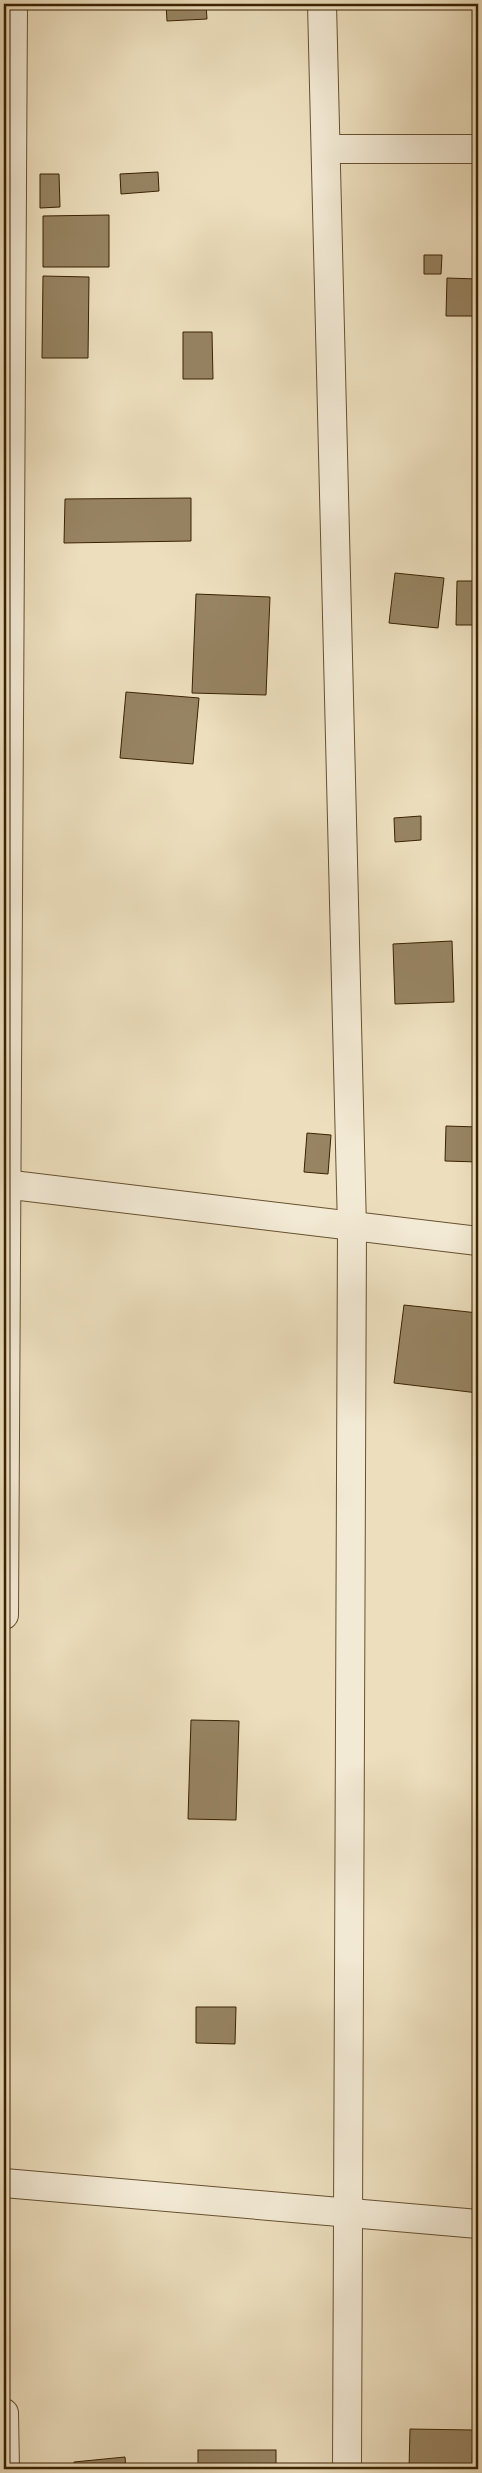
<svg xmlns="http://www.w3.org/2000/svg" width="482" height="2473" font-family="'IM FELL DW Pica',serif">
<rect width="100%" height="100%" fill="#eddfbe"/>
<filter id="stains"><feTurbulence type="fractalNoise" baseFrequency=".004" numOctaves="4"/><feColorMatrix values="0 0 0 0 .2 0 0 0 0 .09 0 0 0 0 .02 0 0 0 .5 -.17"/></filter>
<radialGradient id="worn" r=".72"><stop offset=".6" stop-color="#630" stop-opacity="0"/><stop offset="1" stop-color="#630" stop-opacity=".3"/></radialGradient>
<g fill="#978463" stroke="#3a2200">
<polygon points="166,4 206,4 207,19 167,21"/>
<polygon points="158,172 159,191 121,194 120,174"/>
<polygon points="40,174 59,174 60,207 40,208"/>
<polygon points="109,215 109,267 43,267 43,216"/>
<polygon points="424,255 442,255 441,274 424,274"/>
<polygon points="43,276 89,277 88,358 42,358"/>
<polygon points="447,278 478,279 478,316 446,316"/>
<polygon points="183,332 212,332 213,379 183,379"/>
<polygon points="473,496 478,496 478,543 475,543"/>
<polygon points="191,498 191,541 64,543 65,499"/>
<polygon points="395,573 444,578 438,628 389,623"/>
<polygon points="457,581 478,581 478,625 456,625"/>
<polygon points="196,594 270,597 266,695 192,693"/>
<polygon points="126,692 199,698 193,764 120,758"/>
<polygon points="476,772 478,772 478,825 475,825"/>
<polygon points="421,816 421,840 395,842 394,818"/>
<polygon points="452,941 454,1002 395,1004 393,944"/>
<polygon points="446,1126 478,1127 478,1162 445,1161"/>
<polygon points="307,1133 331,1135 328,1174 304,1172"/>
<polygon points="404,1305 478,1313 478,1393 394,1383"/>
<polygon points="191,1720 239,1721 236,1820 188,1819"/>
<polygon points="196,2007 236,2007 235,2044 196,2043"/>
<polygon points="410,2429 473,2430 472,2469 409,2469"/>
<rect x="198" y="2450" width="78" height="19"/>
<polygon points="125,2457 126,2469 74,2469 74,2462"/>
</g>
<g fill="none" stroke-linecap="round" stroke-linejoin="round">
<defs>
<g id="minor">
<polyline points="322,4 352,1228 347,2469"/>
<polyline points="326,149 478,149"/>
<polyline points="4,1184 478,1241"/>
<polyline points="4,1615 13,4"/>
<polyline points="4,2183 478,2224"/>
<polyline points="4,2413 5,2469"/>
</g>
</defs>
<use href="#minor" stroke="#675130" stroke-width="30"/>
<use href="#minor" stroke="#f3ead5" stroke-width="28"/>
</g>
<rect width="482" height="2473" fill="none" stroke="#eddfbe" stroke-width="20"/>
<rect x="5" y="5" width="472" height="2463" fill="none" stroke="#3a2200" stroke-width="2.5"/>
<rect x="10" y="10" width="462" height="2453" fill="none" stroke="#3a2200"/>
<rect width="100%" height="100%" filter="url(#stains)"/>
<rect width="100%" height="100%" fill="url(#worn)"/>
</svg>
